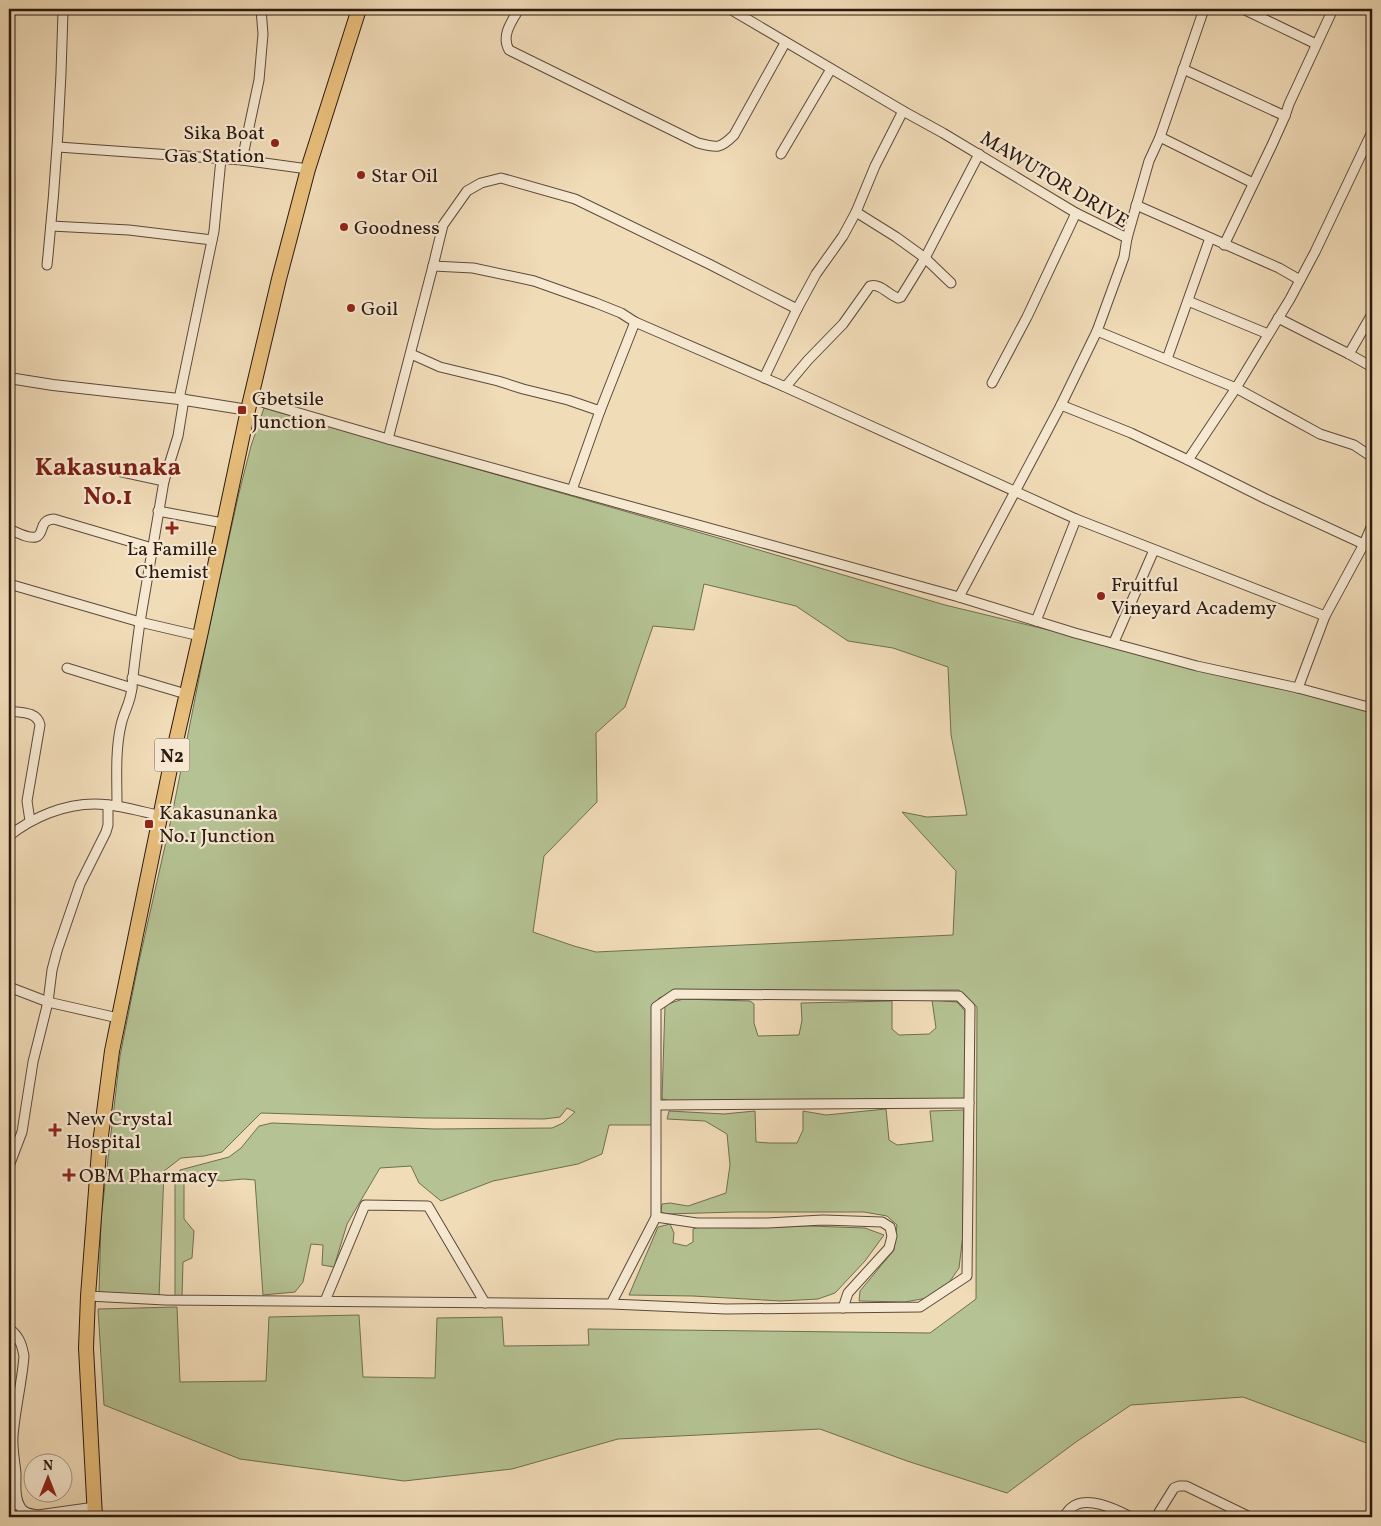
<svg xmlns="http://www.w3.org/2000/svg" width="1381" height="1526" font-family="Vollkorn,serif">
<rect width="100%" height="100%" fill="#f1dcb8"/>
<filter id="stains"><feTurbulence type="fractalNoise" baseFrequency=".004" numOctaves="4"/><feColorMatrix values="0 0 0 0 .2 0 0 0 0 .09 0 0 0 0 .02 0 0 0 .5 -.17"/></filter>
<radialGradient id="worn" r=".72"><stop offset=".6" stop-color="#630" stop-opacity="0"/><stop offset="1" stop-color="#630" stop-opacity=".3"/></radialGradient>
<g fill="#b5c293" stroke="#706e52" fill-rule="evenodd">
<path d="M 264,408 L 715,537 L 945,605 L 1372,708 L 1372,1445 L 1243,1397 L 1131,1405 L 1076,1442 L 1007,1493 L 907,1461 L 820,1429 L 618,1439 L 512,1469 L 404,1481 L 240,1459 L 104,1405 L 98,1309 L 177,1307 L 180,1382 L 266,1381 L 269,1317 L 359,1315 L 363,1377 L 435,1378 L 437,1318 L 502,1317 L 504,1346 L 589,1345 L 588,1329 L 930,1333 L 976,1299 L 977,1007 L 959,990 L 678,991 L 659,998 L 652,1012 L 653,1125 L 609,1125 L 602,1154 L 578,1164 L 493,1181 L 441,1201 L 419,1183 L 411,1166 L 380,1168 L 347,1224 L 334,1267 L 322,1265 L 323,1245 L 311,1244 L 303,1282 L 295,1292 L 263,1295 L 255,1180 L 243,1179 L 222,1181 L 210,1179 L 187,1179 L 184,1184 L 184,1219 L 194,1231 L 192,1258 L 183,1262 L 182,1297 L 175,1296 L 175,1180 L 180,1170 L 229,1157 L 241,1148 L 259,1126 L 272,1123 L 435,1129 L 552,1128 L 563,1123 L 575,1112 L 567,1108 L 560,1117 L 544,1119 L 424,1118 L 261,1113 L 222,1152 L 204,1156 L 181,1158 L 164,1171 L 159,1297 L 99,1294 L 101,1219 L 120,1056 L 138,966 L 172,815 L 208,633 L 239,493 L 251,446 ZM 704,584 L 796,606 L 848,641 L 893,648 L 948,667 L 951,735 L 967,815 L 927,817 L 902,812 L 956,871 L 953,935 L 596,952 L 574,946 L 533,932 L 544,856 L 597,802 L 596,733 L 625,707 L 653,626 L 694,630 Z"/>
<polygon points="683,999 750,1001 754,1004 754,1023 758,1036 799,1035 802,1020 801,1003 892,1001 892,1029 899,1035 929,1034 936,1028 932,1000 957,1002 965,1011 967,1098 962,1101 670,1101 662,1099 665,1005"/>
<polygon points="886,1109 889,1140 897,1145 933,1141 930,1111 964,1110 963,1235 959,1268 948,1284 927,1298 905,1302 859,1301 860,1291 894,1250 897,1225 887,1216 864,1212 737,1212 665,1214 661,1212 662,1204 670,1203 688,1206 726,1193 730,1165 727,1134 705,1121 667,1119 669,1111 724,1114 755,1111 756,1142 769,1143 797,1143 803,1130 803,1111 826,1115"/>
<polygon points="670,1224 674,1233 673,1243 686,1246 693,1242 693,1229 699,1227 752,1228 810,1226 865,1228 884,1235 865,1261 835,1293 818,1299 781,1301 693,1296 629,1295 658,1227"/>
</g>
<g fill="none" stroke-linecap="round" stroke-linejoin="round">
<defs>
<g id="minor">
<path d="M 519,9 C 511,22 501,36 509,50 L 698,143 C 717,148 720,149 734,135 L 785,43"/>
<polyline points="730,9 903,111 943,133 1076,213 1127,238 1124,257 1097,331 1061,405 959,597"/>
<polyline points="1243,9 1316,44"/>
<polyline points="1183,69 1285,116"/>
<polyline points="1160,137 1253,183"/>
<polyline points="58,147 242,160 308,169"/>
<polyline points="781,154 831,69"/>
<polyline points="242,160 259,80 263,34 261,9"/>
<polyline points="1136,205 1279,268 1300,280"/>
<polyline points="856,212 896,237 925,258 951,283"/>
<polyline points="51,226 129,230 212,240"/>
<polyline points="1127,238 1149,161 1160,137 1204,9"/>
<polyline points="1224,245 1272,145 1285,116 1289,104 1333,9"/>
<path d="M 47,265 C 56,180 61,97 63,12 L 60,9"/>
<polyline points="433,266 443,225 467,191 481,183 501,178 575,199 709,264 797,309"/>
<polyline points="1188,301 1268,334"/>
<polyline points="1278,318 1349,354 1372,367"/>
<polyline points="1097,331 1236,388 1320,434 1354,445 1372,457"/>
<polyline points="411,354 440,367 498,381 523,389 568,400 600,411"/>
<polyline points="1349,354 1372,314"/>
<polyline points="1167,359 1210,238"/>
<polyline points="764,378 797,309 816,274 843,236 856,212 875,166 903,111"/>
<polyline points="992,383 1027,317 1076,213"/>
<path d="M 783,386 L 787,385 L 808,360 L 843,324 L 870,286 C 881,283 888,295 898,298 L 901,297 L 925,258 L 979,154"/>
<polyline points="179,399 214,231 221,159"/>
<polyline points="251,399 388,439 600,498 959,597 1075,633 1197,666 1298,688 1372,708"/>
<polyline points="1061,405 1131,433 1188,460 1266,499 1372,548"/>
<polyline points="388,439 433,266 473,268 534,281 596,303 621,313 635,322"/>
<polyline points="1188,460 1236,388 1290,299 1315,252 1372,132"/>
<polyline points="99,467 164,481 140,622 200,636"/>
<polyline points="164,481 178,436 184,399"/>
<polyline points="572,490 600,411 635,322 783,386 1076,519 1325,616"/>
<polyline points="158,511 223,523"/>
<path d="M 9,529 C 16,532 28,539 36,537 C 45,534 38,520 54,519 L 152,548"/>
<path d="M 9,584 L 140,622 C 137,644 134,665 132,687 C 131,702 124,711 121,725 C 115,751 117,779 117,806"/>
<polyline points="1036,621 1076,519"/>
<polyline points="1114,642 1154,550"/>
<polyline points="67,668 132,688"/>
<polyline points="132,678 186,694"/>
<polyline points="1298,688 1325,616 1364,544 1372,525"/>
<path d="M 9,711 C 21,713 37,711 40,725 L 27,801 L 30,821"/>
<path d="M 9,836 C 33,817 64,804 95,804 C 117,804 139,811 161,816"/>
<polyline points="9,987 48,1002 118,1018"/>
<polyline points="657,1105 969,1103"/>
<polyline points="9,1166 22,1132 33,1062 48,1002 52,970 57,951 80,884 106,832 108,825 108,805"/>
<polyline points="656,1217 697,1223 767,1223 823,1220 882,1222 890,1227 892,1236 889,1248 848,1293 843,1308"/>
<polyline points="88,1296 165,1300 611,1304 726,1309 920,1307 967,1276 970,1007 959,996 675,994 656,1007 656,1217 611,1304"/>
<polyline points="325,1301 365,1205 428,1206 485,1303"/>
<path d="M 9,1332 L 12,1331 C 20,1338 22,1346 24,1356 C 22,1383 15,1409 13,1436 C 12,1449 15,1461 16,1474 C 16,1485 14,1503 24,1511 C 28,1514 33,1514 38,1515 L 95,1507"/>
<polyline points="9,1504 19,1505"/>
<path d="M 1064,1517 C 1066,1514 1068,1510 1071,1508 C 1086,1494 1117,1510 1131,1517"/>
<polyline points="1156,1517 1174,1488 1179,1486 1186,1486 1250,1517"/>
</g>
<polyline id="tertiary" points="9,378 53,385 179,399 248,410"/>
<polyline id="trunk" points="95,1517 86,1348 88,1296 99,1151 112,1051 173,754 200,636 248,410 279,279 308,169 359,9"/>
</defs>
<use href="#minor" stroke="#5c4a3b" stroke-width="11"/>
<use href="#tertiary" stroke="#5c4a3b" stroke-width="12"/>
<use href="#trunk" stroke="#2b1911" stroke-width="16"/>
<use href="#minor" stroke="#f6e8d1" stroke-width="9"/>
<use href="#tertiary" stroke="#f6e8d1" stroke-width="10"/>
<use href="#trunk" stroke="#e8be7c" stroke-width="14"/>
</g>
<g fill="#8f2418" stroke="#f6e8d1" stroke-width="2">
<circle cx="275" cy="143" r="5"/>
<circle cx="361" cy="175" r="5"/>
<circle cx="344" cy="227" r="5"/>
<circle cx="351" cy="308" r="5"/>
<rect x="237" y="405" width="10" height="10" rx="2.5"/>
<path d="M169.5 520.5h5v5h5v5h-5v5h-5v-5h-5v-5h5z"/>
<circle cx="1101" cy="596" r="5"/>
<rect x="144" y="819" width="10" height="10" rx="2.5"/>
<path d="M52.5 1122.5h5v5h5v5h-5v5h-5v-5h-5v-5h5z"/>
<path d="M66.5 1167.5h5v5h5v5h-5v5h-5v-5h-5v-5h5z"/>
</g>
<g text-anchor="middle" stroke-width="4.5" stroke-linejoin="round" paint-order="stroke">
<rect fill="#f6e8d1" stroke="#68574b" stroke-width="1" x="154.5" y="738.5" width="35" height="33" rx="4"/>
<g font-size="19" font-weight="bold" fill="#2b1911">
<text x="172" y="762">N2</text>
</g>
<g font-size="20" fill="#2b1911" stroke="#f6e8d1" text-anchor="start">
<text x="265" y="139" text-anchor="end">Sika Boat<tspan x="265" dy="23">Gas Station</tspan></text>
<text x="371" y="182">Star Oil</text>
<text x="354" y="234">Goodness</text>
<text x="361" y="315">Goil</text>
<text x="252" y="405">Gbetsile<tspan x="252" dy="23">Junction</tspan></text>
<text x="172" y="555" text-anchor="middle">La Famille<tspan x="172" dy="23">Chemist</tspan></text>
<text x="1111" y="591">Fruitful<tspan x="1111" dy="23">Vineyard Academy</tspan></text>
<text x="159" y="819">Kakasunanka<tspan x="159" dy="23">No.1 Junction</tspan></text>
<text x="66" y="1125">New Crystal<tspan x="66" dy="23">Hospital</tspan></text>
<text x="79" y="1182">OBM Pharmacy</text>
</g>
<g font-size="20" fill="#2b1911" stroke="#f6e8d1">
<text transform="translate(1055 179) rotate(31)" y="7">MAWUTOR DRIVE</text>
</g>
<g font-size="25" font-weight="bold" fill="#7a1f14" stroke="#f6e8d1">
<text x="108" y="475">Kakasunaka<tspan x="108" dy="29">No.1</tspan></text>
</g>
</g>
<rect width="1381" height="1526" fill="none" stroke="#f1dcb8" stroke-width="30"/>
<rect x="10" y="10" width="1361" height="1506" fill="none" stroke="#2b1911" stroke-width="2.5"/>
<rect x="15" y="15" width="1351" height="1496" fill="none" stroke="#2b1911"/>
<g transform="translate(48 1478)"><circle r="24" fill="#f6e8d1" stroke="#a59584"/>
<path d="M0-4L9 19L0 12L-9 19Z" fill="#8f2418"/>
<text y="-8" font-size="14" font-weight="bold" text-anchor="middle" fill="#2b1911">N</text>
</g>
<rect width="100%" height="100%" filter="url(#stains)"/>
<rect width="100%" height="100%" fill="url(#worn)"/>
</svg>
